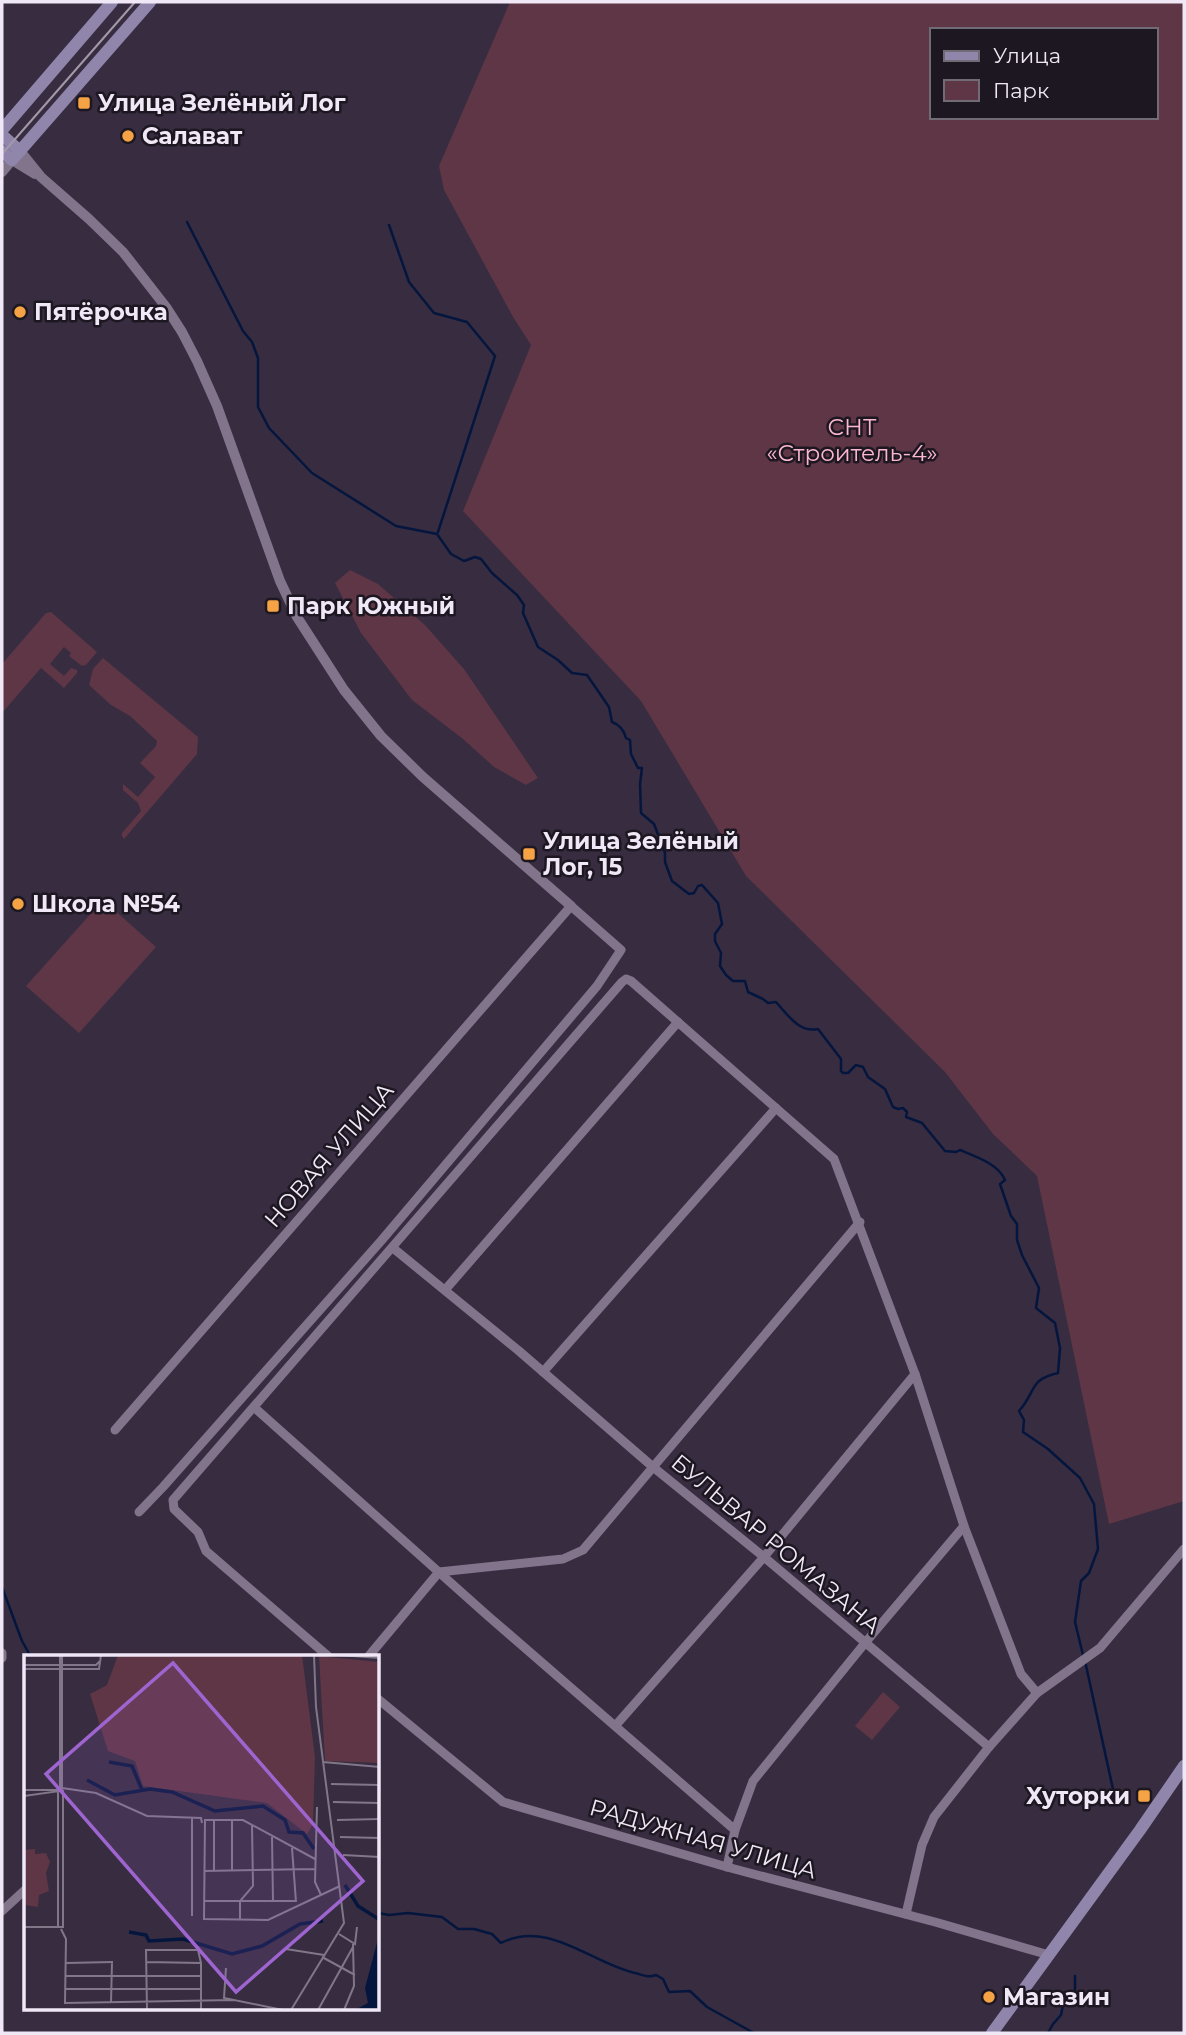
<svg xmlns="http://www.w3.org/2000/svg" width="1186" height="2035" font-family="Montserrat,sans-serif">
<rect width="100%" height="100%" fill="#372c40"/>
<g fill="#5e3645" fill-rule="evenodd">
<path d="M 510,2 L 1184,2 L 1184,1501 L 1109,1524 L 1037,1176 L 993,1134 L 945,1072 L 746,876 L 641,701 L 463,511 L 531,345 L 513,317 L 444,190 L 439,166 ZM 932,30 L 1156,30 L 1156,117 L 932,117 Z"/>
<polygon points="350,570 378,584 425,625 464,669 538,778 526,785 494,767 463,739 412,700 361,633 335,583"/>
<polygon points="51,612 97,652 86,665 82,666 69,656 71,653 64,647 50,664 64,676 71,668 77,670 77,673 64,688 41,668 2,713 2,664 46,613"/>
<polygon points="103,658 198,737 197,754 124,839 122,836 122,833 141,811 138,803 123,790 123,784 138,797 155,777 140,763 156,746 157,741 130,716 111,705 89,685 93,669"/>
<polygon points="103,900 156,947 79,1033 26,986"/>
<polygon points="883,1692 900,1707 872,1740 855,1726"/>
</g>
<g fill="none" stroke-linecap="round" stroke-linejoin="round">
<g stroke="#05163e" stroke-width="2.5">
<path d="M 187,222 L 243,331 L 252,342 L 258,358 L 258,407 L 269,428 L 312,473 L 396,526 L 437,534 L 451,554 L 464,561 L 475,557 L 481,559 L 492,573 L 517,595 L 524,605 L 523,613 L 538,647 L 558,660 L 572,673 L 587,675 L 609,707 L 612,722 C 620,725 624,730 626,738 L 630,740 L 631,754 L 638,768 L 642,768 L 640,784 L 641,813 L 654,824 L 665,853 L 665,862 L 672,881 L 689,894 L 694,893 L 698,886 L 702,885 L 718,903 L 722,924 L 715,934 L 715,941 L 721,953 L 720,966 L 726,975 L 733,981 L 745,981 L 748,992 L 763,999 L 768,1003 L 776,1002 C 788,1015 799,1033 818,1029 L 841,1059 L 841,1071 L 843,1073 L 848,1073 L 856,1065 L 863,1067 L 868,1077 L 885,1089 L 893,1107 L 898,1109 L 903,1108 L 907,1112 L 906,1117 L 922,1123 L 945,1151 L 956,1152 L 960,1150 C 977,1157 998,1164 1005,1180 L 1000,1184 L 1011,1216 L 1017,1224 L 1017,1240 L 1022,1255 L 1039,1288 L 1036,1308 L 1055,1323 L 1060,1348 L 1058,1373 C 1028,1380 1037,1391 1019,1411 L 1024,1420 L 1023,1432 L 1048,1449 L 1080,1478 L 1094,1504 L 1098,1549 L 1089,1573 L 1081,1581 L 1075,1622 L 1083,1655"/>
<polyline points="389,225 409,282 434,313 467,322 495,356 438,532"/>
<polyline points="2,1587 22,1641 31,1657"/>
<polyline points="1085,1661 1116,1803"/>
<path d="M 378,1913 L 389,1915 L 408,1913 L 442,1917 L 458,1929 L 474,1929 L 492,1934 L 501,1943 C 548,1919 591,1963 635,1973 C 643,1975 648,1978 656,1975 L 663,1979 L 669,1992 L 690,1991 L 707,2007 L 754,2033"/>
<polyline points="1048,2033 1053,2024 1061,2015 1063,2005 1075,1990 1075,1976"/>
</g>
<g stroke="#81748b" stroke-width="9">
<polyline points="393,1248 519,1351 653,1467 764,1557 989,1747"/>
<polyline points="445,1290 678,1022"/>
<polyline points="543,1372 776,1108"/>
<polyline points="255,1408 488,1616 735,1830"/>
<polyline points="115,1430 571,906 621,950 597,986 381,1241 163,1487 139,1512"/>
<polyline points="2,1653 2,1658"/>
<polyline points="329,1657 206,1551 198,1532 174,1509 173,1500 622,982 626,979 631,981 834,1159 915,1374 964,1526 1021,1674 1037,1693"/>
<polyline points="368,1657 439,1572 563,1559 583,1550 860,1222"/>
<polyline points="378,1699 503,1802 727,1867 935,1922 1049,1955"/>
<polyline points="616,1725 764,1557 915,1374"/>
<polyline points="727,1867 735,1830 753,1781 865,1643 964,1526"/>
<polyline points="2,1911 26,1889"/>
<polyline points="906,1914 922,1845 934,1817 989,1747 1037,1693 1100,1648 1184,1549"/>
</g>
<g stroke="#81748b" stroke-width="10">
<polyline points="20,151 41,177 89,219 123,252 166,307 182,332 197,361 217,406 280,581 297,617 344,690 381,736 423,777 571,906"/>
<polyline points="2,172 12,160 35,174"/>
</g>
<g stroke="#9086ac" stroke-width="12">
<polyline points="2,130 112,2"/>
<polyline points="2,135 20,151"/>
<polyline points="2,151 12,160 150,2"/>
<polyline points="992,2033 1140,1830 1184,1766"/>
</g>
<polyline stroke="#a198a8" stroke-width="2" points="2,154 135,2"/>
</g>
<g fill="#f5a345" stroke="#1c1720" stroke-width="2.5">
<rect x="77" y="96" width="14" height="14" rx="3.5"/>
<circle cx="128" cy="136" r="7"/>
<circle cx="20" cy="312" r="7"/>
<rect x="266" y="599" width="14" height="14" rx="3.5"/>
<rect x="522" y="847" width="14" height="14" rx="3.5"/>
<circle cx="18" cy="904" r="7"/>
<rect x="1137" y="1789" width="14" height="14" rx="3.5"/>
<circle cx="989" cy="1997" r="7"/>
</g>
<g text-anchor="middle" stroke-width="5" stroke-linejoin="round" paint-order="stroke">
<g font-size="23" font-weight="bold" fill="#f0e8f6" stroke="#1c1720" text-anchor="start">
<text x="98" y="111">Улица Зелёный Лог</text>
<text x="142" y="144">Салават</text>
<text x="34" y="320">Пятёрочка</text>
<text x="287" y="614">Парк Южный</text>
<text x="543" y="849">Улица Зелёный<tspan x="543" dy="26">Лог, 15</tspan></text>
<text x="32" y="912">Школа №54</text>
<text x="1130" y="1804" text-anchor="end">Хуторки</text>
<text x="1003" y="2005">Магазин</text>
</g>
<g font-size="23" fill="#fdb6cf" stroke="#1c1720">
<text x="852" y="435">СНТ<tspan x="852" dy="26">«Строитель-4»</tspan></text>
</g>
<g font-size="23" fill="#f0e8f6" stroke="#1c1720">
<text transform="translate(329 1155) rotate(-49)" y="8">НОВАЯ УЛИЦА</text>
<text transform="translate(776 1544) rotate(40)" y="8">БУЛЬВАР РОМАЗАНА</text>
<text transform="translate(703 1839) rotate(16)" y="8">РАДУЖНАЯ УЛИЦА</text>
</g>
</g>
<g transform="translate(24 1655)">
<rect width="355" height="355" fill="#372c40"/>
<path d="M 94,0 L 278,0 L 291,102 L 289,169 L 283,179 L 243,148 L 119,131 L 111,106 L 84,96 L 66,39 L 83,30 ZM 295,1 L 355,7 L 355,108 L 301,106 ZM 11,194 L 11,199 L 22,198 L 26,207 L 22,218 L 25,236 L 15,240 L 14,252 L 0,250 L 0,195 Z" fill="#5e3645"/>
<path d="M 355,280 L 355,355 L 331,355 L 344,348 L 341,333 Z" fill="#05163e"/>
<path fill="none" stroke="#05163e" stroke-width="3.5" d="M 85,107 L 108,111 L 118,135M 63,125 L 91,140 L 126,134 L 148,137 L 191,156 L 239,151 L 261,165 L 265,177 L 279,178 L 290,194M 321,230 L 334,251 L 356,265M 105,277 L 122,280 L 125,286 L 159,284 L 208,299 L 238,291 L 276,269 L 299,266"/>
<path fill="none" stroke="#817789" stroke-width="2" d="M 315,0 L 356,3M 0,10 L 72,10 L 77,5M 0,14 L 75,14 L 77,0M 299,107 L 356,112M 307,129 L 356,130M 38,133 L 72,138 L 123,161 L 177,163 L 178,168M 0,135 L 38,135 L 38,0M 34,135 L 34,272M 0,141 L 36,136 L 36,0M 309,147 L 356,148M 293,152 L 291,227 L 297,240M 190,165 L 190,216M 313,165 L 356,164M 248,182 L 249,246M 316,182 L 356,183M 268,193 L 272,247M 319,200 L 356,202M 291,204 L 219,165 L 181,165 L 180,264 L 244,265 L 316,231M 208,215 L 208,165M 180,216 L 291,214M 180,246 L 271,246M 168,261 L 168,163M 216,265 L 216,246 L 229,231 L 228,171M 0,272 L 39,272 L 39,135M 37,274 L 42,284 L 41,348 L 210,345M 315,279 L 331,289 L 333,272M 262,294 L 300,300M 298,302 L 331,320M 122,307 L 177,308 L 177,355M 42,308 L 89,307M 202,313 L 200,343 L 259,355M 42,321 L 177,321M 41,334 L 177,334M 87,348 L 88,307M 123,355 L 122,295 L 174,295 L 177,308M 267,355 L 320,268 L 292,52 L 290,0M 294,355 L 329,292M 320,355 L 330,331 L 329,289"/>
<path fill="#9e64d0" fill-opacity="0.15" stroke="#9e64d0" stroke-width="3.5" d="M 149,8 L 339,226 L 212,337 L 22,119 Z"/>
<rect width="355" height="355" fill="none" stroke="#f0e8f6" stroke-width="3.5"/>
</g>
<rect width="1186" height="2035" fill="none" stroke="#f0e8f6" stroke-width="7"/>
<rect x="930" y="28" width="228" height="91" fill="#1c1720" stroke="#716b76" stroke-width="2"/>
<rect x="944" y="51" width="35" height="10" fill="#9086ac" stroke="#716b76" stroke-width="2"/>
<text x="993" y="63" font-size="21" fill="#f0e8f6">Улица</text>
<rect x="944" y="80" width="35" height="21" fill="#5e3645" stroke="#716b76" stroke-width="2"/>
<text x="993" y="98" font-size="21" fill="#f0e8f6">Парк</text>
</svg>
